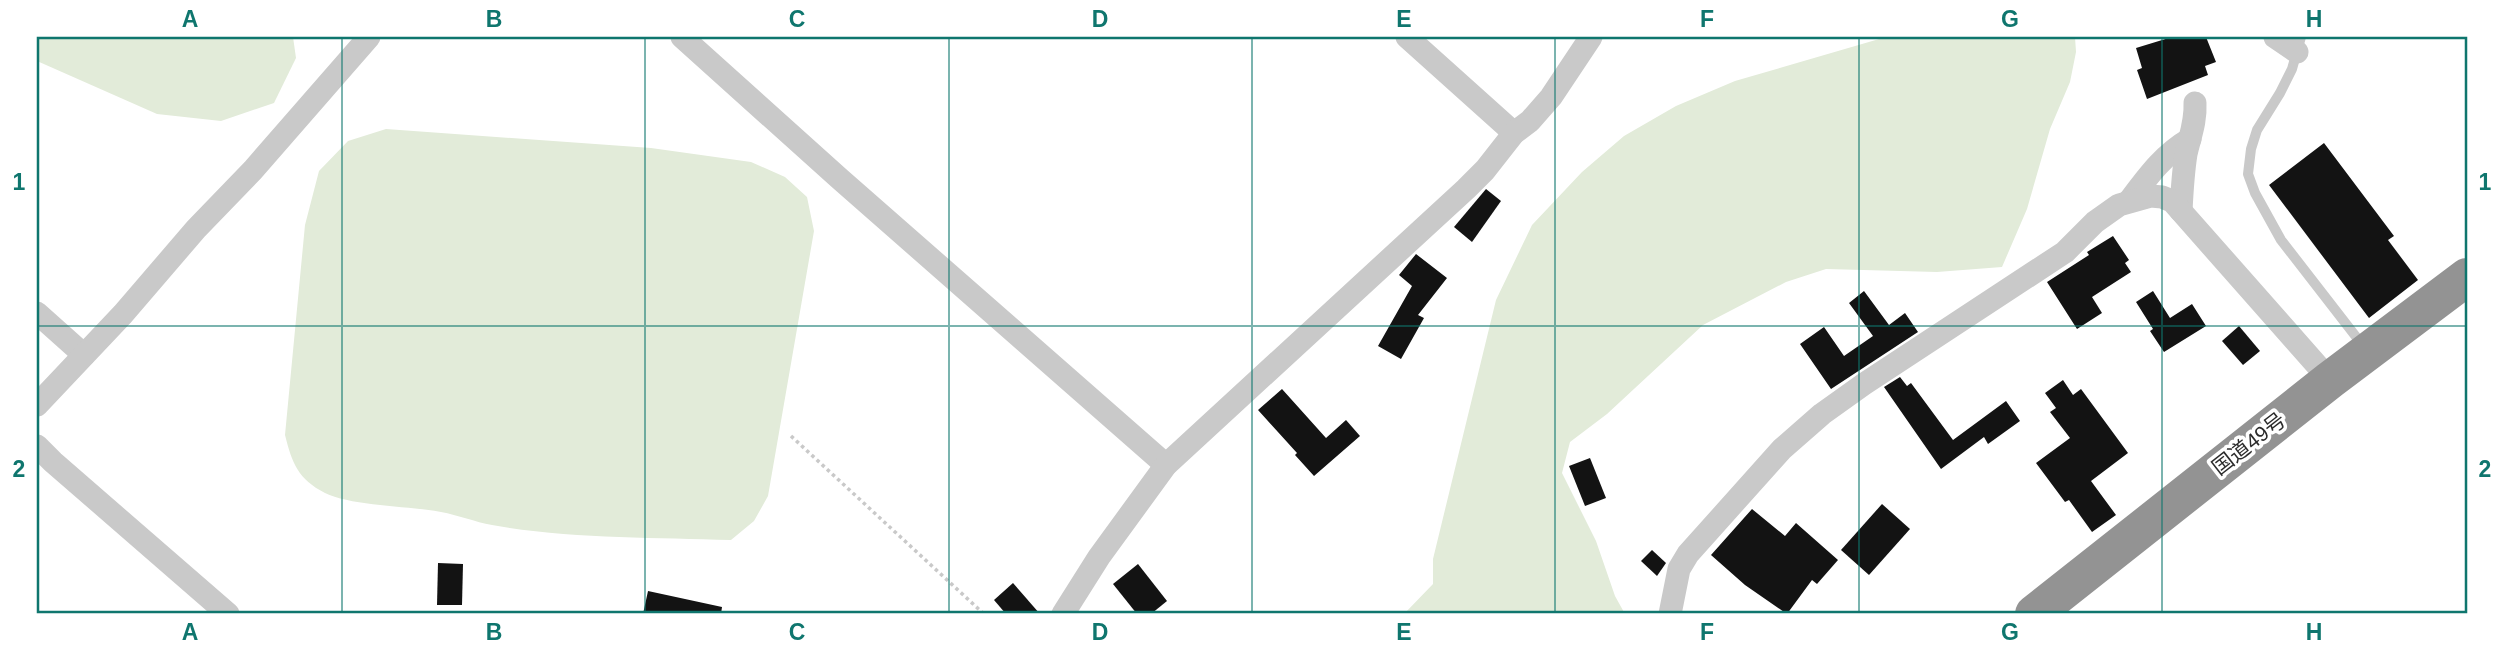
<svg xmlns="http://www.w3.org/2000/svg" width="2504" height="651" font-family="Arial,'Noto Sans JP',sans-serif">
<rect width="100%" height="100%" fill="#fff"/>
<g fill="#e2ebd9">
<polygon points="37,37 293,37 296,58 274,103 221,121 157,114 37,61"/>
<polygon points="1886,37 2075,37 2076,52 2070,82 2050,129 2027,209 2002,267 1937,272 1826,269 1786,282 1703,325 1607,414 1570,442 1562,473 1596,541 1615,596 1625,614 1404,614 1433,584 1433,559 1496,300 1532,225 1582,172 1624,136 1676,106 1735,81"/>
<path d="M 386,129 L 651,148 L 751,162 L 785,177 L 807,197 L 814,231 L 768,496 L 754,521 L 731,540 C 652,537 570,539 492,525 C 475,522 458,515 441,512 C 410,506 351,506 325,493 C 298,479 292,463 285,435 L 305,225 L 319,171 L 348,141 Z"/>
</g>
<g fill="#131313">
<polygon points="2172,37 2206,37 2216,62 2205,66 2208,75 2147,99 2137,70 2142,68 2136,48"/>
<polygon points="2324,143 2394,236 2388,240 2418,280 2369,318 2269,185"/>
<polygon points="1486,189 1501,201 1472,242 1454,227"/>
<polygon points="2113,236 2129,260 2125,263 2131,272 2092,297 2102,313 2077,329 2047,282 2089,255 2087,252"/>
<polygon points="1416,254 1447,278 1418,315 1424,318 1401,359 1378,346 1412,286 1399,275"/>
<polygon points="1864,291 1889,325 1905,313 1918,332 1831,389 1800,344 1824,327 1844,356 1873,336 1849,303"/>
<polygon points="2153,291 2170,318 2192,304 2206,326 2164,352 2150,331 2153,329 2136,302"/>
<polygon points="2239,326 2260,351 2243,365 2222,341"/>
<polygon points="1900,377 1907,386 1911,383 1953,440 2006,401 2020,421 1988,444 1984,437 1941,469 1884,387"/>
<polygon points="2063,380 2073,395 2081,389 2128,453 2091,481 2116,515 2092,532 2069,500 2065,502 2036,463 2070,438 2050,412 2056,408 2045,393"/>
<polygon points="1282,389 1326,438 1346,420 1360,436 1314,476 1295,455 1297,453 1258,410"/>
<polygon points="1590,458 1606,498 1585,506 1569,466"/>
<polygon points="1882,504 1910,529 1869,575 1841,550"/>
<polygon points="1752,509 1785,536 1796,523 1838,560 1817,584 1812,580 1787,614 1745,585 1711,555"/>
<polygon points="1652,550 1666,563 1657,576 1641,561"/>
<polygon points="438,563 463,564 462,605 437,605"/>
<polygon points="1138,564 1167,601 1151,614 1137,614 1113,584"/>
<polygon points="1013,583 1040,614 1006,614 994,600"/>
<polygon points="648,591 722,607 721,614 643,614"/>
</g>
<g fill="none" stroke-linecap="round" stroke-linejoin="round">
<polyline stroke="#c9c9c9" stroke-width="3.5" stroke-dasharray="3.5 3.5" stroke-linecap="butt" points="791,436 984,614"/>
<polyline stroke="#c9c9c9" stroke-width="10" points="2301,37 2292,69 2280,93 2257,130 2251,149 2248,174 2255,193 2281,240 2364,347"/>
<g stroke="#c9c9c9" stroke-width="23">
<polyline points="682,37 840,179 1166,465"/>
<polyline points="1407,37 1514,133"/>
<polyline points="2275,37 2297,52"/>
<path d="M 2130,200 C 2148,176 2164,154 2190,139"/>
<path d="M 2181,211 C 2182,191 2183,173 2186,154 C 2190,136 2196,122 2195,103"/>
<polyline points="37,313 84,355"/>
<polyline points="37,405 123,314 196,229 253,170 369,37"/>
<polyline points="37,446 53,462 228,614"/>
<polyline points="1063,614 1099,557 1166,465 1466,189 1485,170 1514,133 1530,121 1551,97 1591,37"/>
<polyline points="1670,614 1679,569 1688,554 1782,449 1822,414 1864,384 2065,252 2095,222 2119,205 2151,196 2162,197 2172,201 2330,380"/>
</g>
<polyline stroke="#939393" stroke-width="38" points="2034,614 2330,380 2467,277"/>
</g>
<path fill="none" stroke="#0f766e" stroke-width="2" stroke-opacity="0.55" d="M 342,37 L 342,614M 645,37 L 645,614M 949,37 L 949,614M 1252,37 L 1252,614M 1555,37 L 1555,614M 1859,37 L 1859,614M 2162,37 L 2162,614M 37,326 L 2467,326"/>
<g text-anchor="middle" stroke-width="7" stroke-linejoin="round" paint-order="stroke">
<g font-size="21" fill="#2c2c2c" stroke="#fff">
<text transform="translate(2249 444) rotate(-38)" y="7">国道49号</text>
</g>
</g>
<rect width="2504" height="651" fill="none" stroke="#ffffff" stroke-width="77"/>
<rect x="38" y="38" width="2428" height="574" fill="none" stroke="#0f766e" stroke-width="2.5"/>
<g font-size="23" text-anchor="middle" font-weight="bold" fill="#0f766e">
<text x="190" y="27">A</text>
<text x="494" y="27">B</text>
<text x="797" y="27">C</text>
<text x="1100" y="27">D</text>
<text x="1404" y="27">E</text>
<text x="1707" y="27">F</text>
<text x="2010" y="27">G</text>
<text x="2314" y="27">H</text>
<text x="19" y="190">1</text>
<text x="2485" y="190">1</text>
<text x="19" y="477">2</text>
<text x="2485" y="477">2</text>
<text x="190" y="640">A</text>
<text x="494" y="640">B</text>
<text x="797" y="640">C</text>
<text x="1100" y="640">D</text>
<text x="1404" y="640">E</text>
<text x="1707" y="640">F</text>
<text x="2010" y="640">G</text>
<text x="2314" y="640">H</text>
</g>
</svg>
